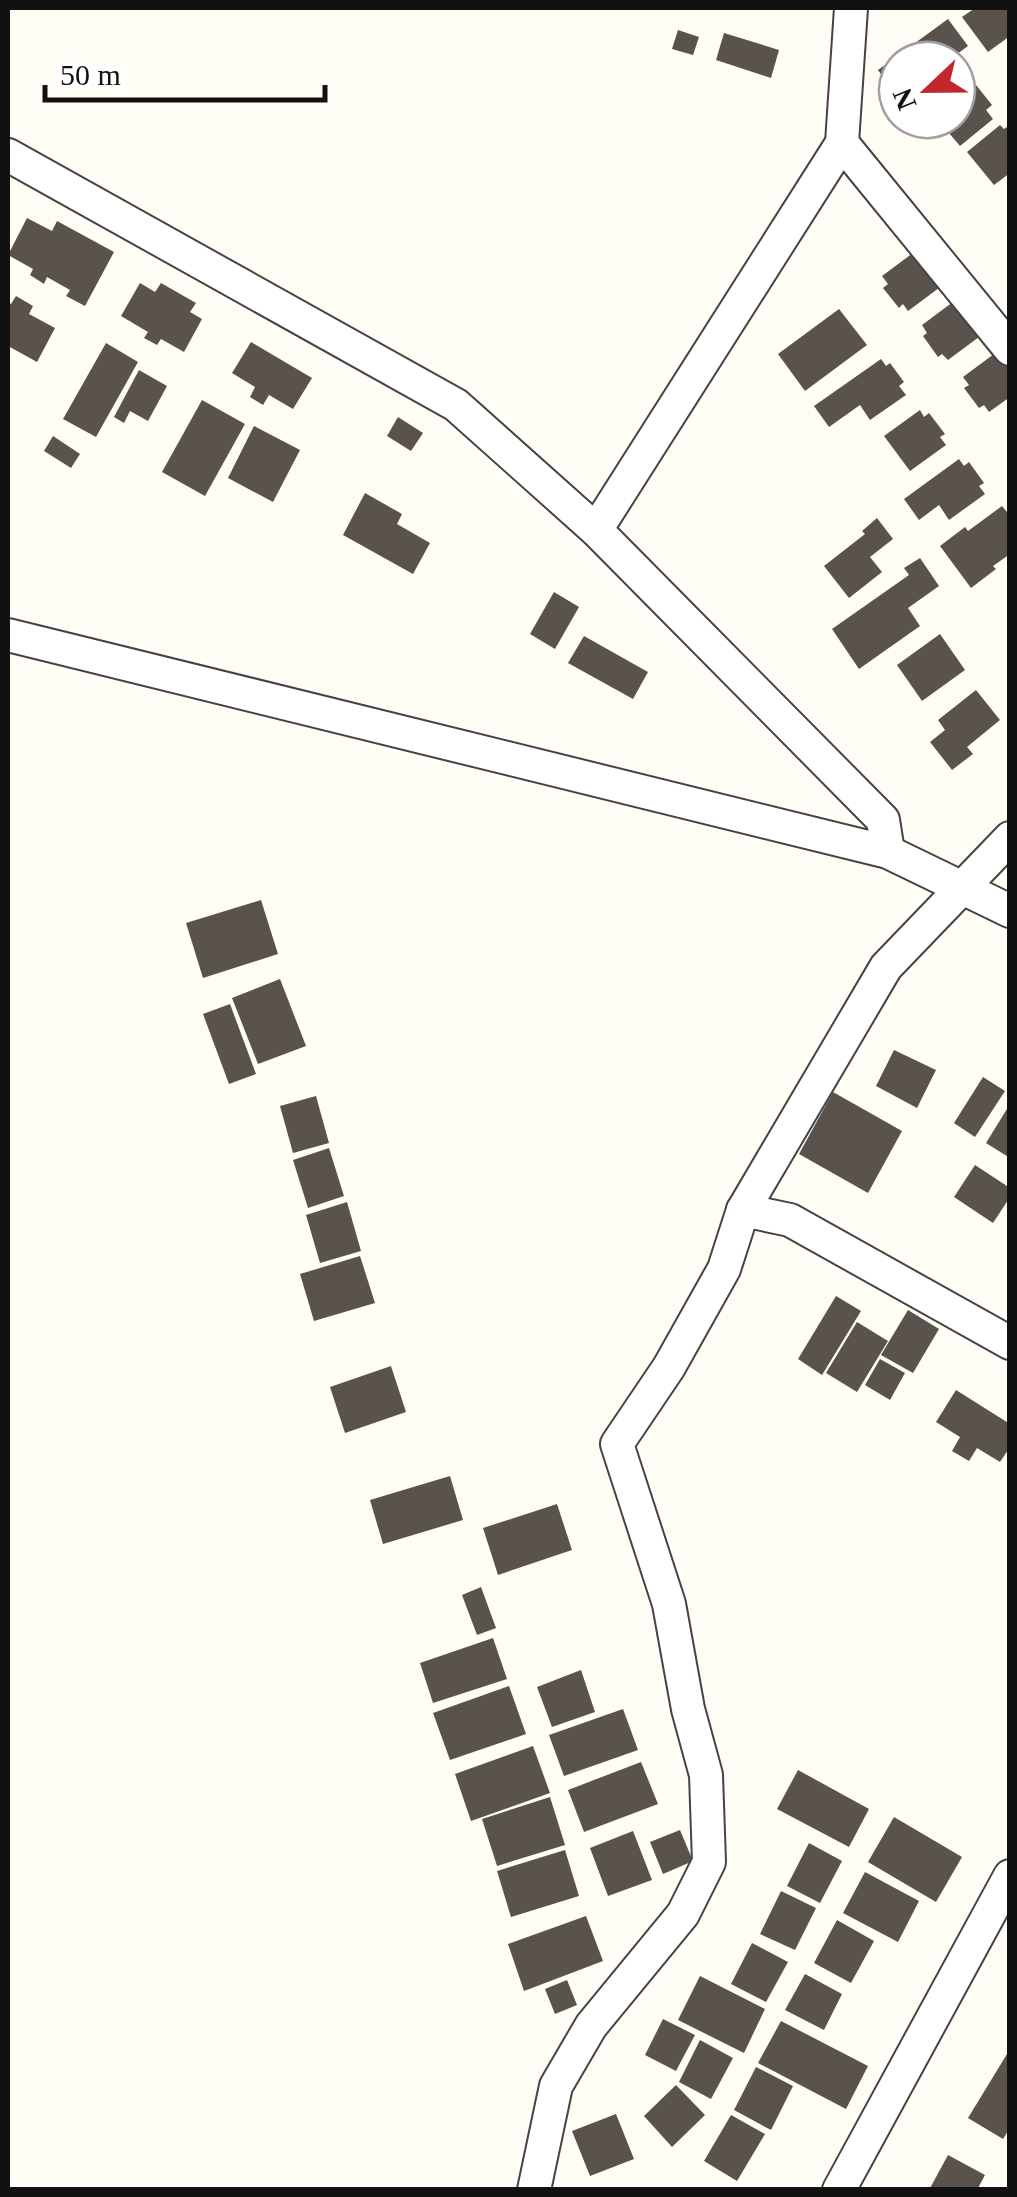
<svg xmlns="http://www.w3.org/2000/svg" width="1017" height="2197" font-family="Georgia,serif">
<rect width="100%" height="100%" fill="#fffdf5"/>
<g fill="#5a524d">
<polygon points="975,8 1010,8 1010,36 988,52 962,17"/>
<polygon points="948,19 968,46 949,60 897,60 897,97 878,70"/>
<polygon points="678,30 699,37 693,55 672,49"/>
<polygon points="724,33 779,50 771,78 716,60"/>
<polygon points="976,85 992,105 986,110 993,119 960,146 938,120 957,120 957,93 966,86 970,91"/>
<polygon points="1000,125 1004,129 1010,125 1010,173 994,185 967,152"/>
<polygon points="27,218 52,231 57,221 114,252 85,306 66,296 70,290 47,277 44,284 30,275 33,269 8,255"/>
<polygon points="917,250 943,285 908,311 903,304 899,308 883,288 888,284 882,276"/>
<polygon points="140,283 155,292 161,283 196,303 190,312 202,319 184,352 161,339 157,345 144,338 148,332 121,316"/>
<polygon points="16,296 33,306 29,314 55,328 37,362 8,346 8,302 11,304"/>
<polygon points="957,299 983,334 948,360 942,354 938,357 923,336 927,333 922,325"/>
<polygon points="839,309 867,345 805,391 778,354"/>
<polygon points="251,342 312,378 293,409 269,395 263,405 250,397 255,387 232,373"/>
<polygon points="106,343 138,362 96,437 63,419"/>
<polygon points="998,351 1010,366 1010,397 989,412 984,405 979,408 964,388 969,385 963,377"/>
<polygon points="881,359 886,366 890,363 904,382 899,386 906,395 870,420 860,405 829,427 814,406"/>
<polygon points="139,370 167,386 148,421 130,411 124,423 114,417"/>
<polygon points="202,400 245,424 205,496 162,472"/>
<polygon points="920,410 924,417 929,413 945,434 940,437 946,445 910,471 884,436"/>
<polygon points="398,417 423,433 411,451 387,436"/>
<polygon points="254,426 300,450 273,502 228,478"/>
<polygon points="53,436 80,454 71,468 44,451"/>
<polygon points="959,459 964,466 969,462 984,483 979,486 985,494 949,520 939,505 919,520 904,499"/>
<polygon points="365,493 402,514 397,524 430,543 413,574 343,535"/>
<polygon points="1002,506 1007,512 1010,510 1010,554 993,566 996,569 971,588 940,546 965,527 968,531"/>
<polygon points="877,518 893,539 870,557 882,572 849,598 824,566 865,534 862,531"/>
<polygon points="920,558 939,586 908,608 920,626 859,669 832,629 909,575 904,568"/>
<polygon points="554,592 579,607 555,649 530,634"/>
<polygon points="940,634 965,670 922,701 897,665"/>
<polygon points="584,636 648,672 633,699 568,663"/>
<polygon points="976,690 1000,720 967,747 973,754 952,770 930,742 945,730 938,720"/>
<polygon points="261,900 278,954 203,978 186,923"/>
<polygon points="280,979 306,1046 258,1064 232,998"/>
<polygon points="230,1004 256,1074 229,1084 203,1014"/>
<polygon points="894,1050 936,1070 917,1108 876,1086"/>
<polygon points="983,1077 1005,1091 975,1137 954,1123"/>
<polygon points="833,1092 902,1131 868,1193 799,1154"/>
<polygon points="316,1096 329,1143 293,1153 280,1106"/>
<polygon points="1010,1104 1010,1158 986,1143"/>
<polygon points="329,1148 344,1196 308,1208 293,1160"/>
<polygon points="975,1165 1010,1188 1010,1197 993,1223 954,1197"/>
<polygon points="347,1202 361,1251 320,1263 306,1215"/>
<polygon points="360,1256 375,1303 314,1321 300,1274"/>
<polygon points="836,1296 861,1311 822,1375 798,1359"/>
<polygon points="908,1310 939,1329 913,1373 881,1355"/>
<polygon points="857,1322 888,1341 857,1392 826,1373"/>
<polygon points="880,1359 905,1373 890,1400 865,1385"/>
<polygon points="391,1366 406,1412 345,1433 330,1387"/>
<polygon points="956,1390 1010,1424 1010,1447 1000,1462 977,1448 969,1461 952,1451 960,1437 936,1422"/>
<polygon points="450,1476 463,1520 383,1544 370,1500"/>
<polygon points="557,1504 572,1550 498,1575 483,1528"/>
<polygon points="481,1587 496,1628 477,1635 462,1595"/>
<polygon points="493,1638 507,1679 433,1703 420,1663"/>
<polygon points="581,1670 595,1712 552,1727 537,1687"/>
<polygon points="509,1686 526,1734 450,1760 433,1713"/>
<polygon points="623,1709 638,1750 564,1776 549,1735"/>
<polygon points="533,1746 550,1793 471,1821 455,1774"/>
<polygon points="641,1762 658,1804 584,1832 568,1790"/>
<polygon points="798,1770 869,1809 849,1847 777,1809"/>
<polygon points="550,1797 565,1845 497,1866 482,1819"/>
<polygon points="894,1817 962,1857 936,1902 868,1862"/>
<polygon points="680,1830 693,1861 663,1874 650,1842"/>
<polygon points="633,1831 652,1880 608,1896 590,1848"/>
<polygon points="809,1843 842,1861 820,1903 787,1886"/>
<polygon points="565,1850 579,1896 511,1917 497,1871"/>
<polygon points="865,1872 919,1901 898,1942 843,1913"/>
<polygon points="781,1891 816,1908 795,1950 760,1934"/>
<polygon points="586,1916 603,1961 524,1991 508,1944"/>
<polygon points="837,1920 874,1941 851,1983 814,1963"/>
<polygon points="752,1943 788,1962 766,2002 731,1984"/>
<polygon points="805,1974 842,1994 824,2030 785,2010"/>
<polygon points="700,1976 765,2009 744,2053 678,2020"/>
<polygon points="567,1980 577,2005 555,2014 545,1989"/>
<polygon points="663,2019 695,2035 676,2071 645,2055"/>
<polygon points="781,2021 868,2066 846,2109 758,2063"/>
<polygon points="700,2040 733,2058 711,2099 679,2082"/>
<polygon points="1007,2054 1010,2128 1003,2139 968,2118"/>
<polygon points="756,2067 793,2086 771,2130 734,2110"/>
<polygon points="676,2085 705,2115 672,2147 644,2116"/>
<polygon points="616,2114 634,2159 590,2176 572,2131"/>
<polygon points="731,2115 765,2134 737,2181 704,2161"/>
<polygon points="948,2155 985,2175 977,2190 929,2190"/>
</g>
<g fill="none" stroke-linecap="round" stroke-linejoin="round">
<defs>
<g id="street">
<polyline points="842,143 1010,349"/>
<polyline points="8,155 456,405 596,530 883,820 888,852"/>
<polyline points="596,530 842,143 851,8"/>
<polyline points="8,635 888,852 1010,911"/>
<polyline points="743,1210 790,1220 1010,1343"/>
<polyline points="534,2190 556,2086 591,2026 683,1914 709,1862 706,1775 688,1709 669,1604 617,1444 669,1367 724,1269 743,1210 886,967 1010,838"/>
<polyline points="839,2190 1010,1876"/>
</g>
</defs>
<use href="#street" stroke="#444" stroke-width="36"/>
<use href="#street" stroke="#fff" stroke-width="32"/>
</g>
<rect width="1017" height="2197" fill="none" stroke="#111111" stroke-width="20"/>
<g transform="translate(927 90) rotate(248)"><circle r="48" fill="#ffffff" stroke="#a0a0a0" stroke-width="2.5"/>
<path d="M0-8L18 38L0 25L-18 38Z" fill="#c4262e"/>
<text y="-15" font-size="28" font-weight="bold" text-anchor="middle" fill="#111111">N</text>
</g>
<path d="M45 85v15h280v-15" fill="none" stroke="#111111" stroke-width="5"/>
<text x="60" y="85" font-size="30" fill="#111111" stroke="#ffffff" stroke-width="8" paint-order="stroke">50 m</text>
</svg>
